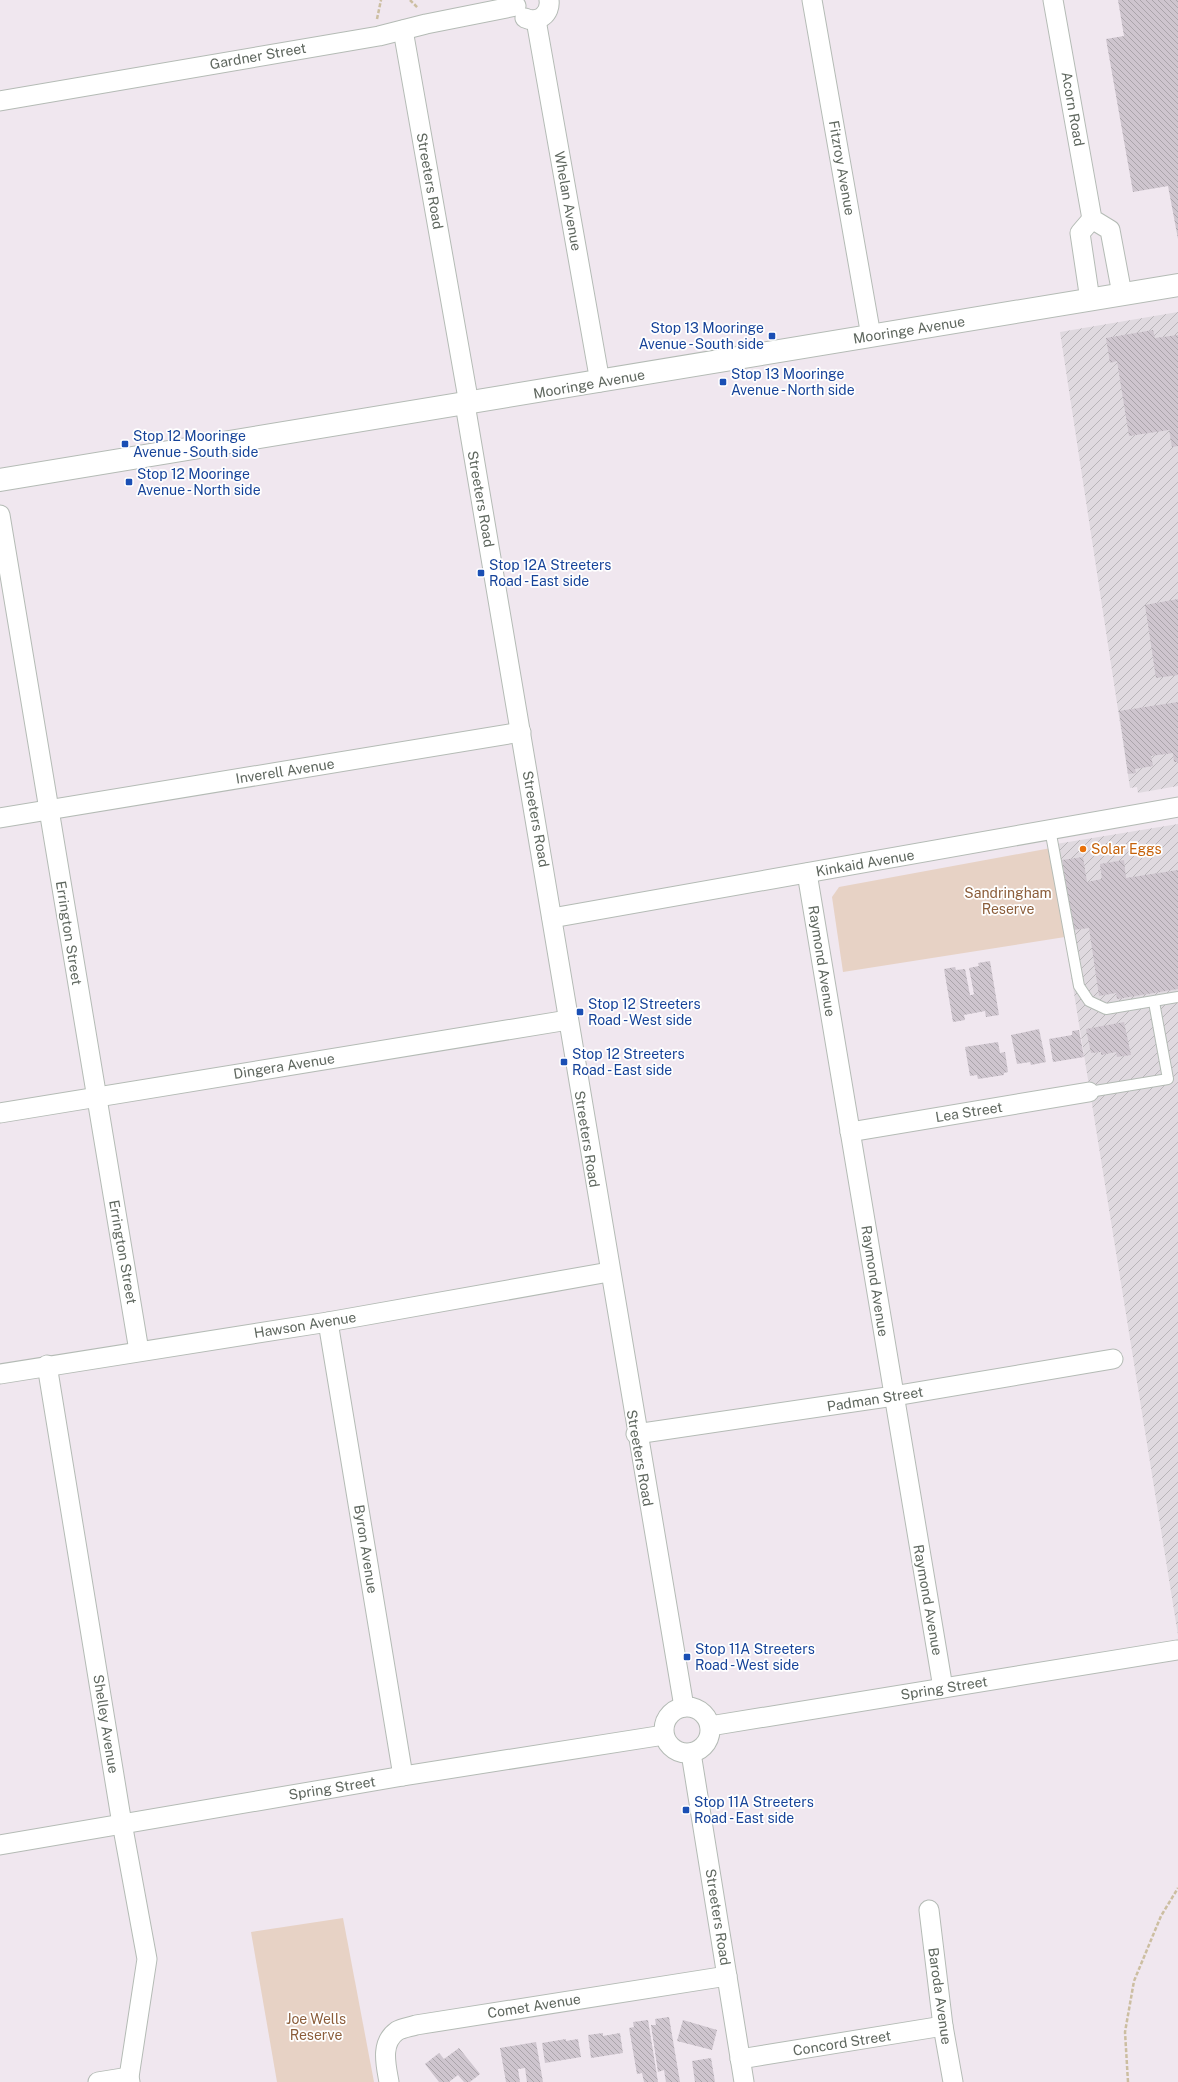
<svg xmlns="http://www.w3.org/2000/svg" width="1178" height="2082" font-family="'Public Sans',sans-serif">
<defs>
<pattern id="industrial-furrows" width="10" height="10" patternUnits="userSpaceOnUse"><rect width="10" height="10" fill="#dfd9df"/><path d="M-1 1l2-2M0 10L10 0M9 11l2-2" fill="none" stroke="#b8b4b8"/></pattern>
<pattern id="building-back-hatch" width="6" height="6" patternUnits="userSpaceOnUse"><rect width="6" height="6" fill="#cec5ce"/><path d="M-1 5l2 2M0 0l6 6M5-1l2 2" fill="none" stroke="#aaa4aa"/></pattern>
</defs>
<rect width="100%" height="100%" fill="#f0e7ef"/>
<g fill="url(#industrial-furrows)">
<polygon points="1178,312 1178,786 1138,793 1137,787 1130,788 1060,332"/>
<polygon points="1178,824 1178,1635 1050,845"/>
</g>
<g fill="#e7d2c5">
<polygon points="1051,848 1065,937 843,972 832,897 839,887"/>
<polygon points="343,1918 374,2082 277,2082 251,1932"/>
</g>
<g fill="url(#building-back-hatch)">
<polygon points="1118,0 1178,0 1178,239 1168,186 1133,192 1106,39 1124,36"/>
<polygon points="1153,330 1155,338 1178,335 1178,446 1172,447 1169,430 1129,436 1117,361 1110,363 1106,338"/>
<polygon points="1178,599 1178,675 1156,678 1145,605"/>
<polygon points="1178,702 1178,762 1174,762 1173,753 1151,756 1153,766 1135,769 1136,773 1128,774 1119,711"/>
<polygon points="1083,857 1087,882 1102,879 1100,864 1124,860 1126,878 1178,870 1178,989 1117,999 1116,993 1099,996 1089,928 1073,930 1062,860"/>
<polygon points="990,961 999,1015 986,1017 985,1011 964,1015 965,1020 953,1022 944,969 955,967 956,970 965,969 970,995 972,995 974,994 969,968 979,966 978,963"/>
<polygon points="1124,1022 1131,1055 1117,1057 1116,1052 1101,1055 1101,1052 1091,1053 1086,1029"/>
<polygon points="1039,1029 1046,1062 1031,1065 1030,1062 1017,1064 1011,1035"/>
<polygon points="1079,1030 1084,1057 1053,1062 1049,1039 1072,1035 1072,1031"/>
<polygon points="998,1042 1000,1053 1005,1052 1008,1072 1004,1073 1004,1075 978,1079 977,1075 970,1076 965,1047"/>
<polygon points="669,2017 680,2082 666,2082 664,2070 658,2072 651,2025 656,2025 655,2019"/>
<polygon points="648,2020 658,2082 644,2082 642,2073 637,2074 629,2028 634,2027 633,2022"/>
<polygon points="683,2020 717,2030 712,2050 677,2041"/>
<polygon points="603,2033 603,2036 620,2033 623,2053 591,2058 588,2035"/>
<polygon points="566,2039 566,2041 578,2039 581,2057 545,2063 542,2043"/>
<polygon points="536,2042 543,2082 527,2082 525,2068 518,2069 520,2082 506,2082 500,2048"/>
<polygon points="459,2048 480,2074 470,2082 464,2082 458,2075 449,2082 439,2082 425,2064 439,2053 444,2059"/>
<polygon points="711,2058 715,2082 695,2082 692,2061"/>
</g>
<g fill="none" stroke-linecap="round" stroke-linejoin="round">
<defs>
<g id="service">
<polyline points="1050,829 1079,986 1089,1001 1106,1009 1178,997"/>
<polyline points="1089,1092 1168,1079 1154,1002"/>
</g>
<g id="minor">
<polyline points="812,0 871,336"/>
<polyline points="1053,0 1092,219 1110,230 1122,294"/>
<path d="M 525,18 C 538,24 551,14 549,0"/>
<polyline points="536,20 600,382"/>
<polyline points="403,30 469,404"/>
<polyline points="0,101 379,36 426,24 516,6"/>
<polyline points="1090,300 1080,233 1092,219"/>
<path d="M 465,404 C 540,838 608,1273 684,1707"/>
<polyline points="0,515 139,1351"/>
<polyline points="0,818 521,732"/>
<polyline points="807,873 943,1688"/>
<polyline points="552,918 1178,807"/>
<polyline points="0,1113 568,1020"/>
<polyline points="850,1132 1089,1092"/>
<polyline points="328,1322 403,1776"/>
<polyline points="47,1365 120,1812 147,1959 129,2077 130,2082"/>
<polyline points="0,1374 328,1322 609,1272"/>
<polyline points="636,1434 894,1396 1113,1359"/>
<circle cx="687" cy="1730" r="23"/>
<polyline points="710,1726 1177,1650"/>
<polyline points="691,1753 744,2082"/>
<polyline points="0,1845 403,1776 664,1735"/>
<polyline points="929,1910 943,2026 953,2082"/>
<polyline points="740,2059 943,2026"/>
<polyline points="98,2082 129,2077"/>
<path d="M 389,2082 C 386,2065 380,2043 397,2031 C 402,2028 410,2027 416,2025 L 727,1976"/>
</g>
<polyline id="tertiary" points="0,480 1178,285"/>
</defs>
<use href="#service" stroke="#b4bbb5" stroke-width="12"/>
<use href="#minor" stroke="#b4bbb5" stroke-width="21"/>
<use href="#tertiary" stroke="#b4bbb5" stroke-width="24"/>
<g stroke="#ccbea1" stroke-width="2.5" stroke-dasharray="4 2" stroke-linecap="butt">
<polyline points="410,0 418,8"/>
<polyline points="377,19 381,0"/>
<polyline points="1128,2082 1125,2032 1134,1981 1161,1916 1178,1888"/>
</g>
<use href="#service" stroke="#fff" stroke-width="10"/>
<use href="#minor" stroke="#fff" stroke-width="19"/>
<use href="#tertiary" stroke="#fff" stroke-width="22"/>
</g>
<g fill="#1a4fb4" stroke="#fff" stroke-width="1.5">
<rect x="768" y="332" width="8" height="8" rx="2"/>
<rect x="719" y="378" width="8" height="8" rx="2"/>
<rect x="121" y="440" width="8" height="8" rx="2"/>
<rect x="125" y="478" width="8" height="8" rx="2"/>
<rect x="477" y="569" width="8" height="8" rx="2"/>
<rect x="576" y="1008" width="8" height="8" rx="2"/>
<rect x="560" y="1058" width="8" height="8" rx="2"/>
<rect x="683" y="1653" width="8" height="8" rx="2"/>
<rect x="682" y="1806" width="8" height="8" rx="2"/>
</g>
<circle fill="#e8710a" stroke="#fff" stroke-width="1.5" cx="1083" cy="849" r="4"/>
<g text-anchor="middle" stroke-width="3.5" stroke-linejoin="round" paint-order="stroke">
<g font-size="14" fill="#5f675f" stroke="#fff">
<text transform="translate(258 56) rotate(-10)" y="5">Gardner Street</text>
<text transform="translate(1073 109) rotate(80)" y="5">Acorn Road</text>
<text transform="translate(842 168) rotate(80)" y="5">Fitzroy Avenue</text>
<text transform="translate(430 181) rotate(80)" y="5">Streeters Road</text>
<text transform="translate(568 201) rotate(80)" y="5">Whelan Avenue</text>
<text transform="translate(909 330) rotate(-9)" y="5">Mooringe Avenue</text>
<text transform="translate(589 384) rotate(-10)" y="5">Mooringe Avenue</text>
<text transform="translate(481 499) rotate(80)" y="5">Streeters Road</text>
<text transform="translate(285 771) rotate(-9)" y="5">Inverell Avenue</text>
<text transform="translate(536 819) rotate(80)" y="5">Streeters Road</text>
<text transform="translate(865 863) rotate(-10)" y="5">Kinkaid Avenue</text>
<text transform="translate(69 933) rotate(81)" y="5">Errington Street</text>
<text transform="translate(822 961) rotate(81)" y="5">Raymond Avenue</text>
<text transform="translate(284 1066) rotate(-9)" y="5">Dingera Avenue</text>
<text transform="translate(969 1112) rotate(-9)" y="5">Lea Street</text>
<text transform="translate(587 1139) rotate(81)" y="5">Streeters Road</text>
<text transform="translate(123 1252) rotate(80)" y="5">Errington Street</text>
<text transform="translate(875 1281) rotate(81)" y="5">Raymond Avenue</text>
<text transform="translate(305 1325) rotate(-9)" y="5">Hawson Avenue</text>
<text transform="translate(875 1399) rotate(-9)" y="5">Padman Street</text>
<text transform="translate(640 1458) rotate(80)" y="5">Streeters Road</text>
<text transform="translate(366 1549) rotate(81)" y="5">Byron Avenue</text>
<text transform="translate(928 1600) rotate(80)" y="5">Raymond Avenue</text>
<text transform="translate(944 1688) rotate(-9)" y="5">Spring Street</text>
<text transform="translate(106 1724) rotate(81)" y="5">Shelley Avenue</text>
<text transform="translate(332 1788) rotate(-9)" y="5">Spring Street</text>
<text transform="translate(718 1917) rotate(81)" y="5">Streeters Road</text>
<text transform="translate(940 1996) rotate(82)" y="5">Baroda Avenue</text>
<text transform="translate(534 2006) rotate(-9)" y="5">Comet Avenue</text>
<text transform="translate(842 2043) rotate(-9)" y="5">Concord Street</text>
</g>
<g font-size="14" fill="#164399" stroke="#fff" text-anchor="start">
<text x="764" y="333" text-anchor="end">Stop 13 Mooringe<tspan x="764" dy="16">Avenue - South side</tspan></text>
<text x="731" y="379">Stop 13 Mooringe<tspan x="731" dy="16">Avenue - North side</tspan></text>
<text x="133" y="441">Stop 12 Mooringe<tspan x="133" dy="16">Avenue - South side</tspan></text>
<text x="137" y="479">Stop 12 Mooringe<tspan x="137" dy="16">Avenue - North side</tspan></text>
<text x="489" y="570">Stop 12A Streeters<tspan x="489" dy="16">Road - East side</tspan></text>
<text x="588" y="1009">Stop 12 Streeters<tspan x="588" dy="16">Road - West side</tspan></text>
<text x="572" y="1059">Stop 12 Streeters<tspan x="572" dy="16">Road - East side</tspan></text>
<text x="695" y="1654">Stop 11A Streeters<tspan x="695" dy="16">Road - West side</tspan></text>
<text x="694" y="1807">Stop 11A Streeters<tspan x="694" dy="16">Road - East side</tspan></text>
</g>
<g font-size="14" fill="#c56008" stroke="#fff" text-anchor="start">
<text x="1091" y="854">Solar Eggs</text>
</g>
<g font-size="14" fill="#8b5d3a" stroke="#fff">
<text x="1008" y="898">Sandringham<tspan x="1008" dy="16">Reserve</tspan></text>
<text x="316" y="2024">Joe Wells<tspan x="316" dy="16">Reserve</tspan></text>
</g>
</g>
</svg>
